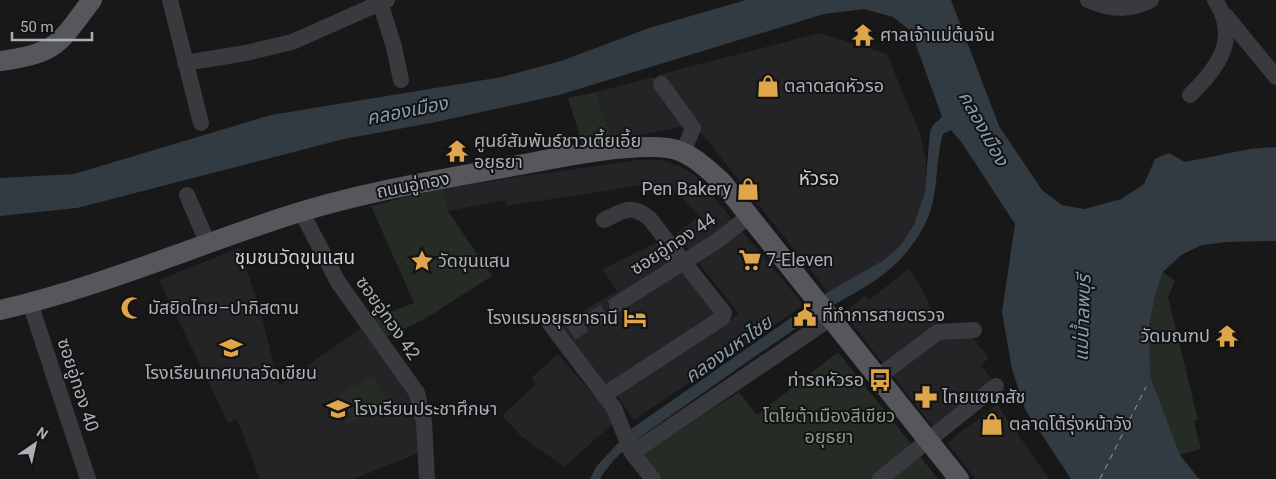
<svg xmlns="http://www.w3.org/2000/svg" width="1276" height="479" font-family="Roboto,'Noto Sans Thai',sans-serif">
<rect width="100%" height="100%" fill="#181819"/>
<g fill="#242426">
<polygon points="820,33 887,54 920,134 926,160 925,192 914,223 901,245 884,260 860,276 828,292 694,124 657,75"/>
<polygon points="653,77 689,125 613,141 596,92"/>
<polygon points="638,160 660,160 680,166 696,176 804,305 634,420 617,396 739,314 676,234 699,216 679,195 657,186 643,185 507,206 505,200 448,211 442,188"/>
<polygon points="660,241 717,315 608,387 558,326 617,291 602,269"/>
<polygon points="239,248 260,309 279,386 362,327 406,387 419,418 424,451 353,479 260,479 237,419 228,423 159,280"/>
<polygon points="909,269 921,287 940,327 886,367 843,313 865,296 869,300"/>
<polygon points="970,334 989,358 981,365 995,383 935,430 890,372 939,335"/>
<polygon points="558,354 616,421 564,467 521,436 502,416 536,384 531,378"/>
<polygon points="997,404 1049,479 976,479 947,443"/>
</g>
<g fill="#242c25">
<polygon points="596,92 613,141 583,146 568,98"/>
<polygon points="442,188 448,211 492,276 423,320 384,338 371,319 414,303 371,206"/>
<polygon points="1163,272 1175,281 1168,297 1198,420 1194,421 1201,449 1180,455 1149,376 1149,327 1155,295"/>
<polygon points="838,352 912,445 870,479 662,479 642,454 739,392 757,415"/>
<polygon points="373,375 388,401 347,425 332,400"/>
<polygon points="920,456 938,479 892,479"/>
</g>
<path fill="#323b41" d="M 746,0 L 951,0 L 999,126 L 1042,190 L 1062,205 L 1084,209 L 1121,199 L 1144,184 L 1155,159 L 1169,153 L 1185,162 L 1250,149 L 1276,147 L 1276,241 L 1227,242 L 1202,245 L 1181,255 L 1163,272 L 1155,295 L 1149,327 L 1150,376 L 1180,455 L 1199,479 L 1071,479 L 1025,409 L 1012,369 L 1002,312 L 1015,224 L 962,143 L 951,130 L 943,134 C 934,164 940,195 925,224 C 897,279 856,289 807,321 C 762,351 718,383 673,414 C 647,433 616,451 600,479 L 590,479 L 596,467 L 631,429 L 828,292 L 884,260 L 901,245 L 914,224 L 925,192 L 930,132 L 933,125 L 942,117 L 911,31 L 893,17 L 864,9 L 824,14 L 559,95 L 431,123 L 344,139 L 77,208 L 0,216 L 0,178 L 74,174 L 271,115 L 502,77 L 561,61 L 649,28 Z"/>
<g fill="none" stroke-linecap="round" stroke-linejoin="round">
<polyline stroke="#869eaf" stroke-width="1" stroke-dasharray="6 5" stroke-linecap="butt" points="1100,479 1146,387"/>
<polyline stroke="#353639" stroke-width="16" stroke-dasharray="16 8" stroke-linecap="butt" points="571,333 617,304"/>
<g stroke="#393a3e" stroke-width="16">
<polyline points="170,0 201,123"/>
<path d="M 1088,0 C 1111,10 1128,11 1151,0"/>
<polyline points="380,2 394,47 401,80"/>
<polyline points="1226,16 1276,77"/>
<polyline points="185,63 246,53 292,42 387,0"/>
<polyline points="661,84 693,128 683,152"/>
<path d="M 1190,95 C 1219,67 1240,38 1215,0"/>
<polyline points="187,195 208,244"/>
<polyline points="301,211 338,282 417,393 424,422 427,479"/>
<polyline points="30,303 88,479"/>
<polyline points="617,304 717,241 749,216"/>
<polyline points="550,324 614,408 632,453 653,479"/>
<polyline points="878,377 938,332 974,330"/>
<path d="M 604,395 L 722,318 L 724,313 L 649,218 C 631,203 623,211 604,220"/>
<polyline points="632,453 831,318"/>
<polyline points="880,479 996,386"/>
</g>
<g stroke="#55575d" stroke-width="20">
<path d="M 0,61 C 58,54 59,43 92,0"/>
<path d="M 0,310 C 96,288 187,249 281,218 C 356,193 436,180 514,166 C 557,158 626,143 668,148 C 690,151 706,168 722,182 L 959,479"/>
</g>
</g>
<defs>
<symbol id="temple-bare" viewBox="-9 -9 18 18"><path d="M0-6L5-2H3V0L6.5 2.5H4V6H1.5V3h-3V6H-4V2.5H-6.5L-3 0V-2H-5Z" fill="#dfa54a" stroke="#131314" stroke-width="2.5" paint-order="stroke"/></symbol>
<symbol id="shop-bare" viewBox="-9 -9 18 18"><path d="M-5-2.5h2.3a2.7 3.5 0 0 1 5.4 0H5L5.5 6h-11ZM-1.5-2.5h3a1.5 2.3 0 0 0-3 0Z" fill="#dfa54a" stroke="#131314" stroke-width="2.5" paint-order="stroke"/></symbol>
<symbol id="supermarket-bare" viewBox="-9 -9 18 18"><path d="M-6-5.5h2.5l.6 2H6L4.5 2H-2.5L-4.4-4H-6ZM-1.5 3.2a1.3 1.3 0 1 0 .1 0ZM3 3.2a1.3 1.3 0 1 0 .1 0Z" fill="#dfa54a" stroke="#131314" stroke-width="2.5" paint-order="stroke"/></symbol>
<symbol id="sight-bare" viewBox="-9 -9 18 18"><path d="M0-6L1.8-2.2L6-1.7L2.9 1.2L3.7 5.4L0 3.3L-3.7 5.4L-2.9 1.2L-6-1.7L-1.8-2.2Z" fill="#dfa54a" stroke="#131314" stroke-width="2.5" paint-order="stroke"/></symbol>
<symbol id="mosque-bare" viewBox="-9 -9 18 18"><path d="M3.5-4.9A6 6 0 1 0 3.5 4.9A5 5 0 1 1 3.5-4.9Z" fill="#dfa54a" stroke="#131314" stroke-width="2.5" paint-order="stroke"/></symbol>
<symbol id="civic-bare" viewBox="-9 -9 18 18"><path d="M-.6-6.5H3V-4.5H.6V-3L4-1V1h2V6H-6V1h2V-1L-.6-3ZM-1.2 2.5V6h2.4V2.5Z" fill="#dfa54a" stroke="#131314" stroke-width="2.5" paint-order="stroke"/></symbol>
<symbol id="hotel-bare" viewBox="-9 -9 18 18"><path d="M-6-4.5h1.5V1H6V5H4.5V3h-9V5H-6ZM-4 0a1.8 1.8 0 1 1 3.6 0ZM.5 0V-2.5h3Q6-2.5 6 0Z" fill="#dfa54a" stroke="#131314" stroke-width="2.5" paint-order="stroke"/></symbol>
<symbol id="school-bare" viewBox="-9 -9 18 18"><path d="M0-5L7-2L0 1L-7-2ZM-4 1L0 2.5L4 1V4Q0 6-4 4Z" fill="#dfa54a" stroke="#131314" stroke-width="2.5" paint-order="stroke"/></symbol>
<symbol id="bus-bare" viewBox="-9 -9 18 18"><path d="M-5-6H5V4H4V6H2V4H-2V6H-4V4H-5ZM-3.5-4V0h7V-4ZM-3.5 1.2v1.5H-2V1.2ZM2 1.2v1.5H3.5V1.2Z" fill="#dfa54a" stroke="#131314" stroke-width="2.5" paint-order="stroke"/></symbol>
<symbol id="pharmacy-bare" viewBox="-9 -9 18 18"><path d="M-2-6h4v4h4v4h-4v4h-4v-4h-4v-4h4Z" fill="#dfa54a" stroke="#131314" stroke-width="2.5" paint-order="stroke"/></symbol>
</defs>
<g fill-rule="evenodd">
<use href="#temple-bare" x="847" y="19" width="32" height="32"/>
<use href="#shop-bare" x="752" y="70" width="32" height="32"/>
<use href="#temple-bare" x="441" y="135" width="32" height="32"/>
<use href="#shop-bare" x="732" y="173" width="32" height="32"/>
<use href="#supermarket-bare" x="734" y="244" width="32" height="32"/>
<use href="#sight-bare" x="406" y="245" width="32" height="32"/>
<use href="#mosque-bare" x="116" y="292" width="32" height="32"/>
<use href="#civic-bare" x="789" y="299" width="32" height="32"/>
<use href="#hotel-bare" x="619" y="302" width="32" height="32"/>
<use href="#temple-bare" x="1211" y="320" width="32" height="32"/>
<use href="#school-bare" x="215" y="332" width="32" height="32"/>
<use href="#bus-bare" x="864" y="364" width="32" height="32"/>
<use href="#pharmacy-bare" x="910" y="381" width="32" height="32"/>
<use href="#school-bare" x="322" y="393" width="32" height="32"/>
<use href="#shop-bare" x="976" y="408" width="32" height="32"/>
</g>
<g text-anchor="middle" stroke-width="4" stroke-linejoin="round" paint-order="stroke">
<g font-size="18" fill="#abb0b8" stroke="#131314" text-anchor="start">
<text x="880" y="41">ศาลเจ้าแม่ต้นจัน</text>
<text x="784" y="92">ตลาดสดหัวรอ</text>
<text x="474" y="147">ศูนย์สัมพันธ์ชาวเตี้ยเอี้ย<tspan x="474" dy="21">อยุธยา</tspan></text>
<text x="731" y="195" text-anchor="end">Pen Bakery</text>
<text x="766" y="266">7-Eleven</text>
<text x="438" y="267">วัดขุนแสน</text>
<text x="148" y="314">มัสยิดไทย–ปากิสตาน</text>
<text x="822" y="321">ที่ทำการสายตรวจ</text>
<text x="618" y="324" text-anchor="end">โรงแรมอยุธยาธานี</text>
<text x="1210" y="342" text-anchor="end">วัดมณฑป</text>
<text x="231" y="379" text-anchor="middle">โรงเรียนเทศบาลวัดเขียน</text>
<text x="864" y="386" text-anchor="end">ท่ารถหัวรอ</text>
<text x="942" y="403">ไทยแซเภสัช</text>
<text x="354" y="415">โรงเรียนประชาศึกษา</text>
<text x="1009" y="430">ตลาดโต้รุ่งหน้าวัง</text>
</g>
<g font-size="18" fill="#abb0b8" stroke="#131314">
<text transform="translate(413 185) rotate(-11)" y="6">ถนนอู่ทอง</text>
<text transform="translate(673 244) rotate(-33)" y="6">ซอยอู่ทอง 44</text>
<text transform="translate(388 318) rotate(55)" y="6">ซอยอู่ทอง 42</text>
<text transform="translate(78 385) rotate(72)" y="6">ซอยอู่ทอง 40</text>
</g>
<g font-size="18" fill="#84a185" stroke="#131314">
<text x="829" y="422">โตโยต้าเมืองสีเขียว<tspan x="829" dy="21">อยุธยา</tspan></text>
</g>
<g font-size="19" font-style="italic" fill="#869eaf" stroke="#131314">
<text transform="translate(407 110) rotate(-11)" y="7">คลองเมือง</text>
<text transform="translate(984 128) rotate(61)" y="7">คลองเมือง</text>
<text transform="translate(1082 318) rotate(-88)" y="7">แม่น้ำลพบุรี</text>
<text transform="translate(728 349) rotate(-35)" y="7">คลองมหาไชย</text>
</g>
<g font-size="19" fill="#ccced4" stroke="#131314">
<text x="819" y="185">หัวรอ</text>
<text x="295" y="264">ชุมชนวัดขุนแสน</text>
</g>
</g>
<g transform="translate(35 444) rotate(34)" stroke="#131314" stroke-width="4" paint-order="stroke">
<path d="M0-4L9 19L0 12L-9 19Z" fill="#abb0b8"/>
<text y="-8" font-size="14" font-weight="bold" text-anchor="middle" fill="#abb0b8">N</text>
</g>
<path d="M12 32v8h80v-8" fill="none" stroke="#abb0b8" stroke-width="2.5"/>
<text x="20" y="32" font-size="15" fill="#abb0b8" stroke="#131314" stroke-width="4" paint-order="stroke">50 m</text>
</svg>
